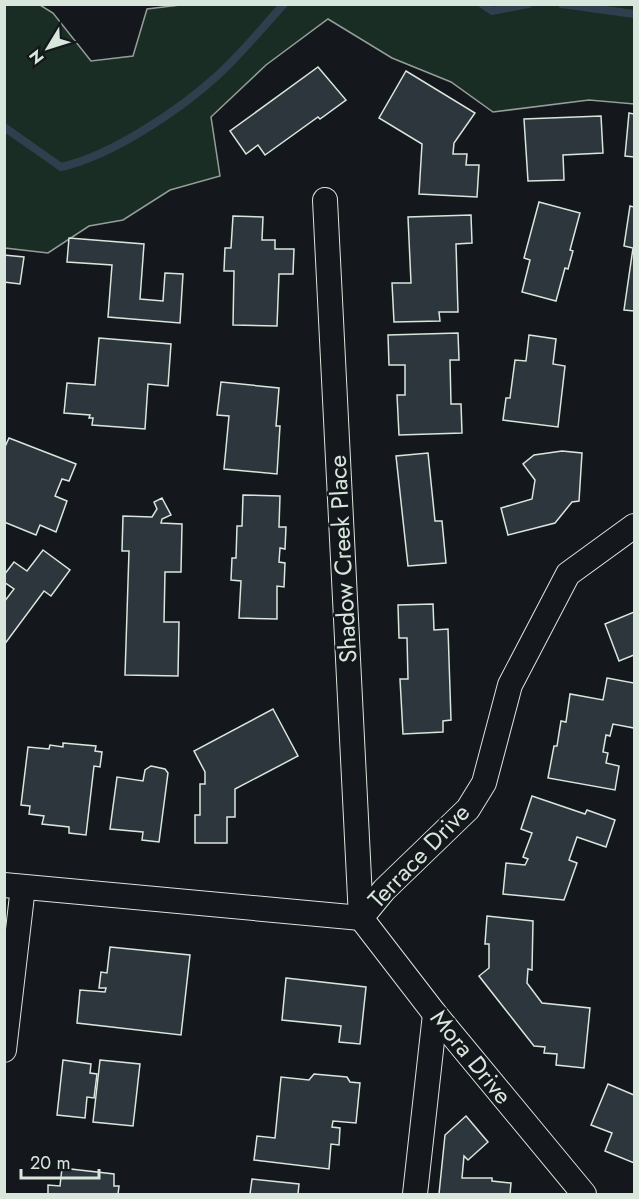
<svg xmlns="http://www.w3.org/2000/svg" width="639" height="1199" font-family="Jost,sans-serif">
<rect width="100%" height="100%" fill="#14181c"/>
<polygon fill="#1a2d24" stroke="#939e99" stroke-width="1.5" points="4,5 40,5 53,13 91,61 133,56 147,9 180,5 634,5 634,104 589,100 493,112 451,82 392,58 328,19 266,65 211,117 220,176 170,190 123,220 89,226 48,253 5,248"/>
<g fill="none" stroke-linecap="round" stroke-linejoin="round">
<g stroke="#2f3f4d" stroke-width="8">
<polyline points="482,4 492,11 528,4"/>
<polyline points="562,4 634,14"/>
<path d="M 4,127 L 61,167 C 111,156 180,110 218,75 C 241,54 262,28 284,4"/>
</g>
</g>
<g fill="#2c363c" stroke="#d8e6dc" stroke-width="1.5">
<polygon points="318,67 346,100 320,119 318,117 265,155 258,145 246,154 230,131"/>
<polygon points="406,71 475,113 454,143 453,154 467,154 466,165 479,165 477,197 419,194 422,144 379,118"/>
<polygon points="629,113 634,114 634,157 625,156"/>
<polygon points="601,116 603,153 563,155 564,180 528,181 524,119"/>
<polygon points="539,202 580,213 570,250 573,251 568,269 565,268 556,301 522,292 530,260 524,258"/>
<polygon points="630,206 634,207 634,311 624,310 633,248 624,246"/>
<polygon points="471,215 472,243 456,244 458,312 439,312 440,321 394,322 392,283 411,283 408,217"/>
<polygon points="233,216 263,217 262,240 275,240 275,249 294,249 293,274 279,274 277,326 233,325 234,271 224,271 225,248 231,248"/>
<polygon points="69,238 144,244 140,299 163,301 165,273 183,274 180,323 108,317 112,265 67,262"/>
<polygon points="4,255 24,257 20,284 4,282"/>
<polygon points="458,333 459,360 450,360 451,404 461,404 462,433 399,435 397,395 405,395 405,365 389,365 388,335"/>
<polygon points="529,335 556,339 553,364 565,366 558,427 503,420 506,398 510,398 515,360 526,361"/>
<polygon points="99,338 171,344 168,386 148,384 145,429 92,425 93,418 89,418 90,415 64,413 67,383 95,385"/>
<polygon points="221,382 279,388 276,426 280,426 277,474 224,469 229,416 217,415"/>
<polygon points="9,438 76,464 69,481 62,479 55,496 67,501 56,532 40,525 36,535 4,522 4,449"/>
<polygon points="562,451 582,453 579,501 572,502 555,523 508,535 501,508 532,499 535,480 523,464 534,455"/>
<polygon points="428,453 435,521 442,521 446,563 408,566 396,456"/>
<polygon points="243,495 280,496 279,527 286,527 285,549 280,548 279,562 285,563 284,587 277,586 277,619 239,618 241,581 231,580 232,558 236,558 237,526 242,526"/>
<polygon points="162,498 171,515 162,519 161,523 182,524 181,572 165,572 164,622 179,622 178,676 125,675 129,551 122,551 123,516 152,517 157,509 154,502"/>
<polygon points="43,550 70,570 51,596 44,591 4,645 4,602 14,589 4,582 4,575 14,562 27,571"/>
<polygon points="433,604 434,630 448,629 451,720 443,721 443,732 403,734 400,679 408,679 407,638 399,638 398,605"/>
<polygon points="634,612 634,655 619,661 605,624"/>
<polygon points="607,678 634,683 634,728 613,724 610,736 606,735 603,752 608,753 606,763 619,766 615,790 548,778 554,746 557,746 561,721 566,722 570,694 603,700"/>
<polygon points="273,709 298,756 235,789 235,817 227,817 227,843 195,843 195,815 200,815 200,784 205,784 205,772 194,751"/>
<polygon points="63,743 96,746 95,751 102,752 100,767 94,766 86,835 69,833 69,827 42,824 44,816 29,814 30,806 21,805 28,747 49,749 50,745 63,747"/>
<polygon points="151,766 165,769 168,773 159,842 142,840 143,832 110,829 117,777 143,781 145,770"/>
<polygon points="532,796 585,814 587,810 615,820 606,847 577,837 569,860 577,863 564,900 503,894 506,863 525,865 528,859 523,857 532,833 521,829"/>
<polygon points="487,916 533,921 532,970 528,969 527,983 542,1003 590,1008 584,1068 556,1065 557,1054 544,1053 545,1047 534,1046 479,976 489,968 489,944 485,944"/>
<polygon points="110,947 190,955 181,1035 77,1023 80,990 105,992 106,988 99,988 101,972 107,973"/>
<polygon points="286,978 366,987 360,1044 339,1042 341,1026 282,1020"/>
<polygon points="63,1060 91,1064 90,1073 97,1074 94,1098 87,1097 85,1118 57,1115"/>
<polygon points="100,1060 140,1064 133,1126 93,1122"/>
<polygon points="314,1074 347,1077 350,1082 360,1083 356,1123 333,1121 332,1127 340,1128 339,1145 331,1144 329,1169 254,1160 257,1136 275,1138 281,1077 309,1080"/>
<polygon points="608,1084 634,1095 634,1163 605,1151 612,1133 591,1125"/>
<polygon points="466,1116 488,1142 468,1160 464,1156 462,1178 492,1178 492,1181 511,1183 510,1194 439,1194 445,1135"/>
<polygon points="62,1168 114,1174 114,1186 119,1186 118,1194 48,1194 48,1185 60,1186"/>
<polygon points="252,1179 299,1184 298,1194 250,1194"/>
</g>
<g fill="none" stroke-linecap="round" stroke-linejoin="round">
<defs>
<g id="street">
<polyline points="325,200 361,918"/>
<polyline points="4,885 361,918"/>
<polyline points="361,918 384,890 468,809 484,783 510,685 568,574 634,526"/>
<polyline points="361,918 435,1014 584,1194"/>
<polyline points="4,1050 23,887"/>
<polyline points="415,1194 435,1014"/>
</g>
</defs>
<use href="#street" stroke="#d8e6dc" stroke-width="26"/>
<use href="#street" stroke="#14181c" stroke-width="24"/>
</g>
<g text-anchor="middle" stroke-width="4.5" stroke-linejoin="round" paint-order="stroke">
<g font-size="24" fill="#d8e6dc" stroke="#14181c">
<text transform="translate(343 559) rotate(-93)" y="8">Shadow Creek Place</text>
<text transform="translate(419 856) rotate(-46)" y="8">Terrace Drive</text>
<text transform="translate(471 1057) rotate(51)" y="8">Mora Drive</text>
</g>
</g>
<rect width="639" height="1199" fill="none" stroke="#d8e6dc" stroke-width="12"/>
<g transform="translate(48 48) rotate(232)" stroke="#14181c" stroke-width="4.5" paint-order="stroke">
<path d="M0-4.5L10 22L0 15L-10 22Z" fill="#d8e6dc"/>
<text y="-9" font-size="16" font-weight="bold" text-anchor="middle" fill="#d8e6dc">N</text>
</g>
<path d="M21 1169v9h78v-9" fill="none" stroke="#d8e6dc" stroke-width="3"/>
<text x="30" y="1169" font-size="18" fill="#d8e6dc" stroke="#14181c" stroke-width="4.5" paint-order="stroke">20 m</text>
</svg>
